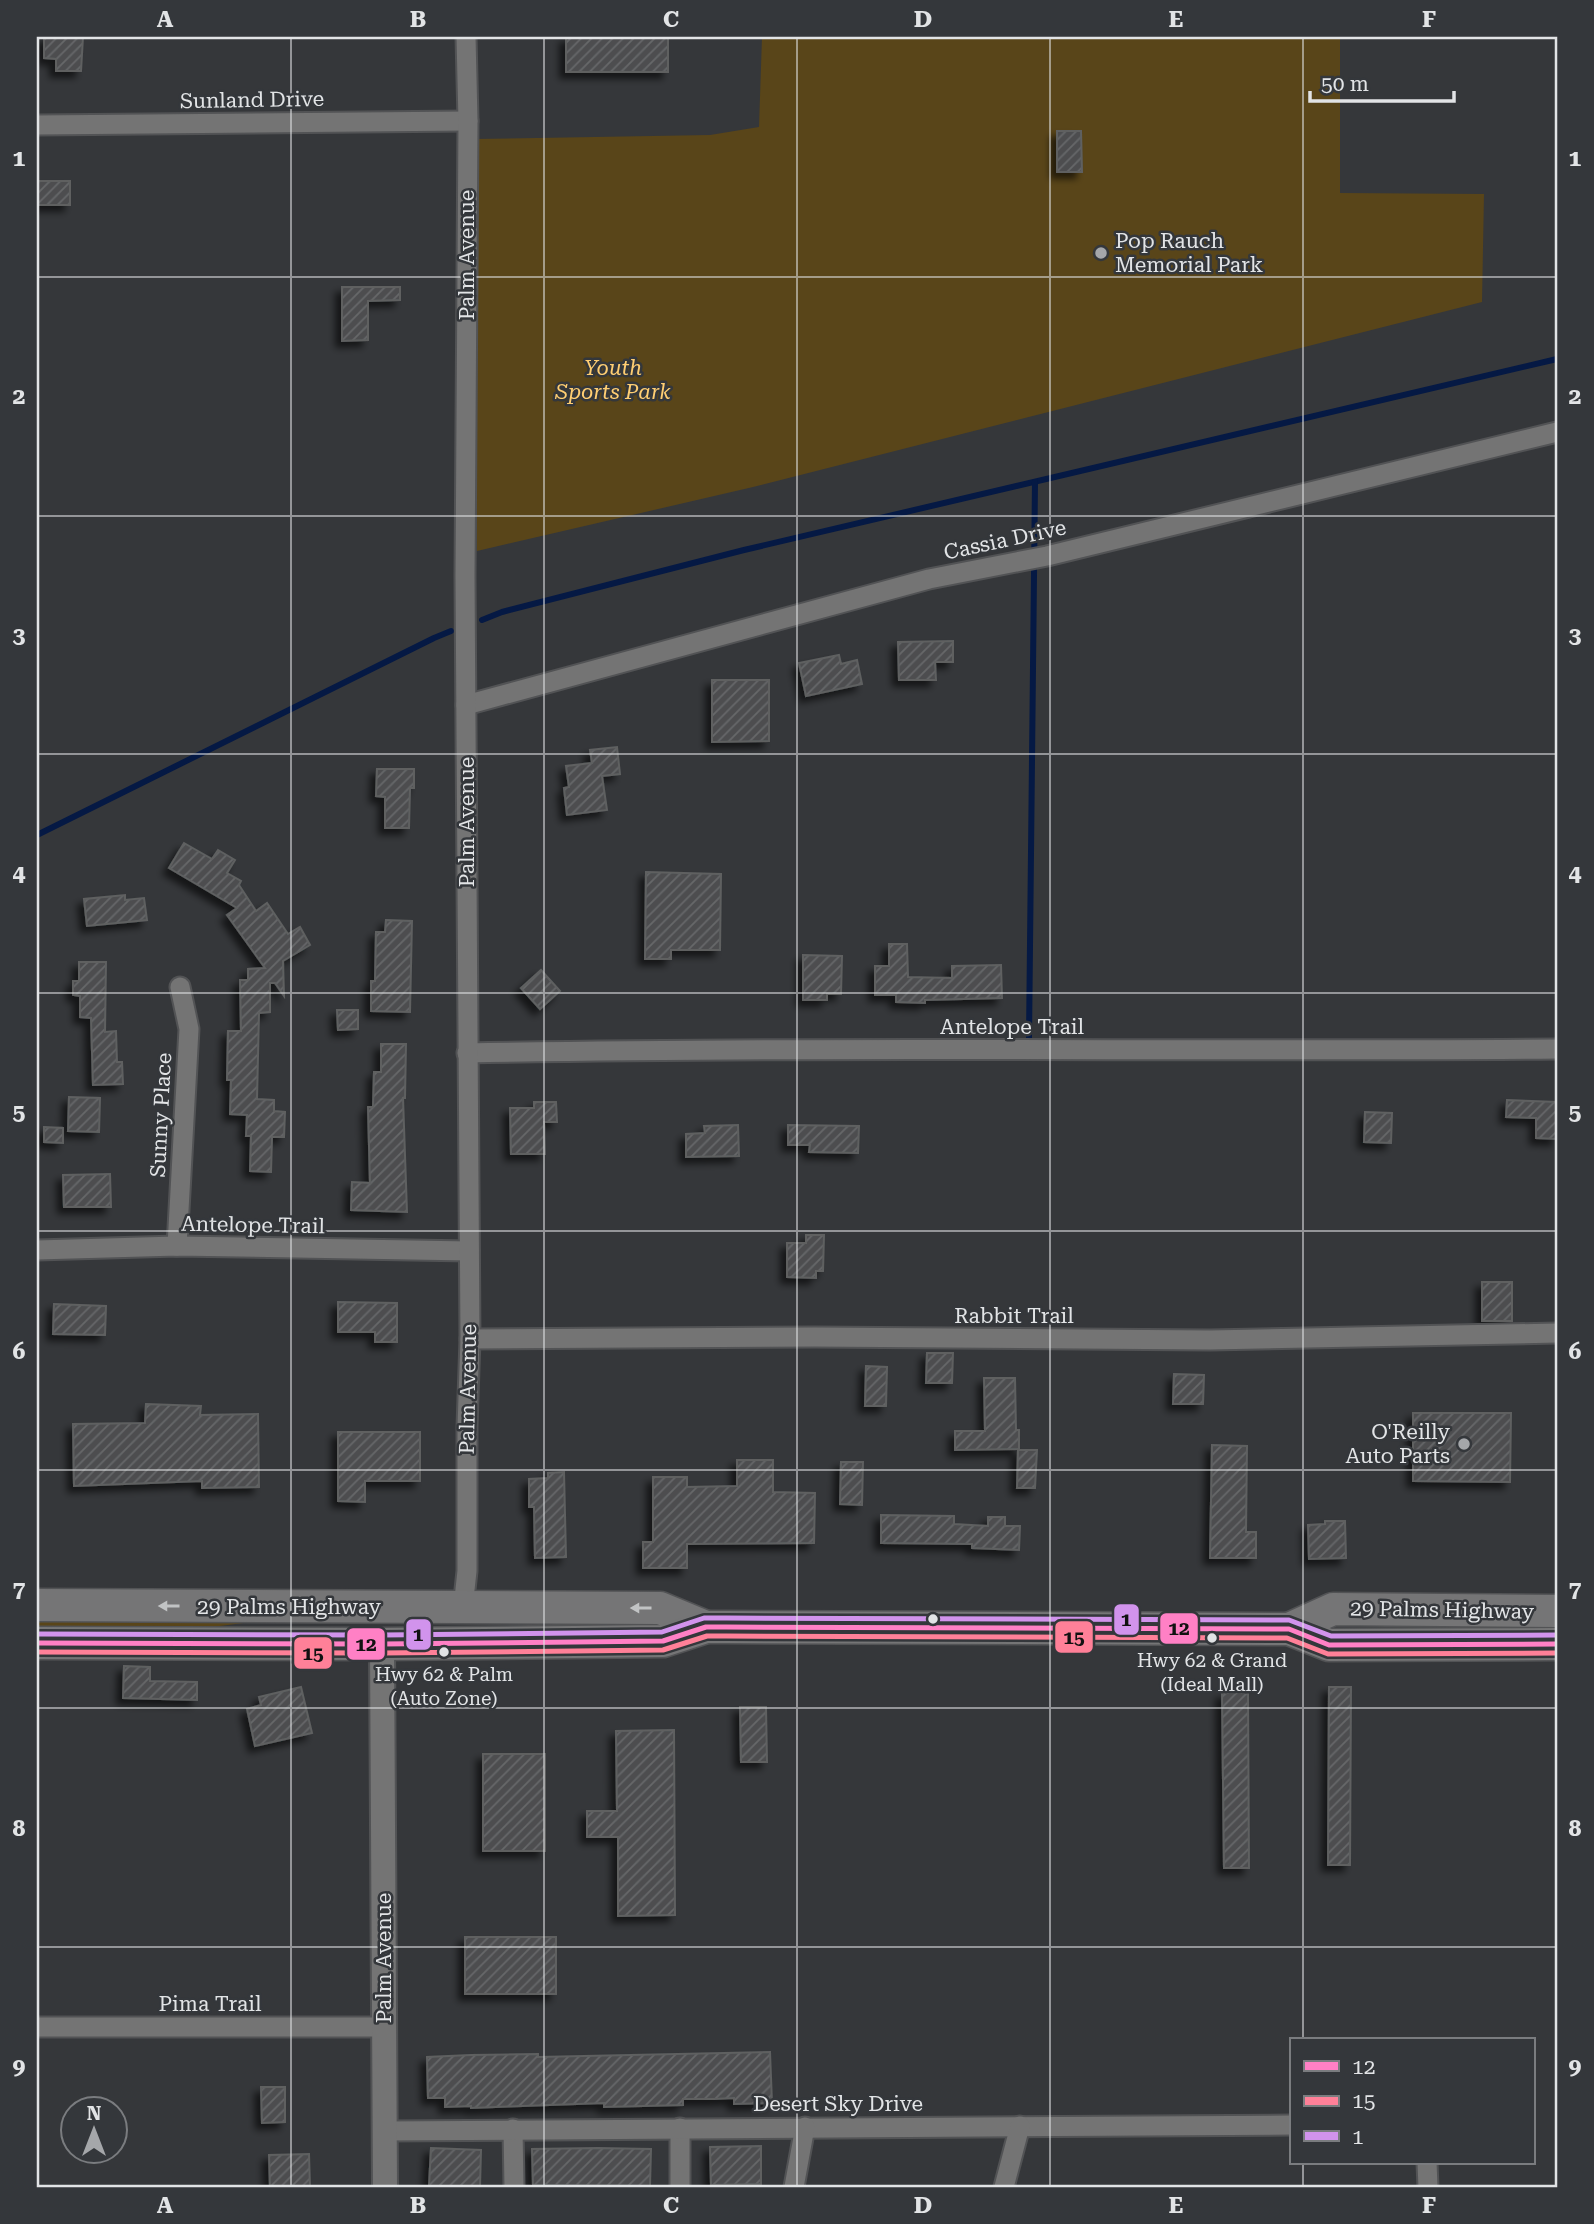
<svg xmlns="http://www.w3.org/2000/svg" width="1594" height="2224" font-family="'Roboto Serif',serif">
<defs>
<pattern id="building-hatch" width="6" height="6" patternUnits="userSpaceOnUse" patternTransform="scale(1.75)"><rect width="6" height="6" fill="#4d4e50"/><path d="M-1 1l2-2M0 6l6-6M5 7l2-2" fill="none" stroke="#666769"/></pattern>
<filter id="shadow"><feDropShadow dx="-6" dy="6" stdDeviation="3.5" flood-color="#0009"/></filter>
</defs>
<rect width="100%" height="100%" fill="#35373a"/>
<g fill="#594519">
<polygon points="762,37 1340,37 1340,193 1484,194 1482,302 753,487 477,551 475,139 710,135 759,127"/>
<polygon points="37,1615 251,1622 197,1629 37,1629"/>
</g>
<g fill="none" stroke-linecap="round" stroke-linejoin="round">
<g stroke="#051944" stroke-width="6">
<polyline points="482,620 502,612 744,550 1557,359"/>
<polyline points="37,835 434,638 451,631"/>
<polyline points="1029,1038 1035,482"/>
</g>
</g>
<g fill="url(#building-hatch)" stroke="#5e6061" stroke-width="2" filter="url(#shadow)">
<polygon points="44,37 83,37 81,71 56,71 56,59 44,58"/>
<rect x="566" y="37" width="102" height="35"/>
<polygon points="1057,131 1081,131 1082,172 1057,172"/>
<rect x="37" y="181" width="33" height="24"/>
<polygon points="342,287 400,287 400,300 368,301 368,340 342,341"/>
<polygon points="953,641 953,662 935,662 936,680 899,680 898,642"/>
<polygon points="839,655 841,664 857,660 862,684 806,696 799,663"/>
<polygon points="712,680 769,680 769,741 712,742"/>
<polygon points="617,747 620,774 602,776 607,810 567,815 564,788 569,787 566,766 592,763 590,750"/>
<polygon points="377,769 414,769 414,788 410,788 409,828 385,828 385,797 376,796"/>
<polygon points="184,843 212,859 218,850 235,860 227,873 241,881 239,885 256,911 267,903 288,934 300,927 310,945 283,961 284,996 275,983 270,983 270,1012 259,1013 257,1099 274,1100 274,1111 285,1112 284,1137 272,1137 271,1172 250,1171 251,1136 246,1136 247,1115 230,1114 231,1080 227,1080 228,1031 241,1031 240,980 248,980 248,969 265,968 227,915 237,908 169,868"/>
<polygon points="646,872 721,874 720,950 671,950 671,959 645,959"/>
<polygon points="125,895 125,900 144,898 147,920 87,926 84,899"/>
<polygon points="386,920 412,921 410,1012 371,1011 371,981 375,981 376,932 385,932"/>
<polygon points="889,944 907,944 908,977 952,978 952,966 1001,965 1002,998 925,1000 925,1003 896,1002 896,995 875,995 875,966 889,966"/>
<polygon points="803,955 842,956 841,994 827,994 827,1000 803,1000"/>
<polygon points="79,962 106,962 105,1032 116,1031 117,1062 122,1062 123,1084 93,1085 91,1018 80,1017 80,996 73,995 73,981 79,981"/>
<polygon points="541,970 560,991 540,1009 521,988"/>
<polygon points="337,1010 358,1010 358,1029 338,1030"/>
<polygon points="381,1044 406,1044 405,1098 403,1098 407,1212 351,1210 352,1182 370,1183 368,1107 373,1107 374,1072 381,1072"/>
<polygon points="69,1097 100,1098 99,1132 68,1131"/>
<polygon points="1507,1100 1557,1102 1557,1139 1536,1138 1536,1118 1506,1117"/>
<polygon points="534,1102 556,1102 557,1122 544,1122 545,1154 511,1154 510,1108 534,1108"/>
<polygon points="1365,1112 1392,1113 1391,1143 1364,1142"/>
<polygon points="738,1125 739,1156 686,1157 686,1134 705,1133 704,1126"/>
<polygon points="788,1125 859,1126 858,1153 809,1152 810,1145 788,1145"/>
<polygon points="44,1127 63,1128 63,1143 44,1142"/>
<polygon points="110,1174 111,1207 64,1207 63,1175"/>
<polygon points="806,1235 824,1235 823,1271 816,1271 816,1278 787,1277 787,1243 806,1243"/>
<rect x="1482" y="1282" width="30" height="39"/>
<polygon points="338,1302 397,1303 397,1342 375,1342 375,1332 338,1332"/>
<polygon points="54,1304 106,1306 105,1335 53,1334"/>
<polygon points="927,1353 953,1353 952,1383 926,1383"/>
<polygon points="866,1366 887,1367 886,1406 865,1406"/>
<polygon points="1174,1374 1204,1375 1203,1404 1173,1404"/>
<polygon points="984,1378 1015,1378 1016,1430 1019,1430 1019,1449 955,1450 955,1431 985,1431"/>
<polygon points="146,1404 201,1406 200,1415 258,1414 259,1487 202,1488 202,1481 74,1486 73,1424 145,1423"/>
<polygon points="1413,1413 1511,1413 1510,1482 1413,1481"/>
<polygon points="338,1432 420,1432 420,1481 365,1481 365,1502 338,1501"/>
<polygon points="1212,1445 1247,1446 1246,1532 1256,1532 1256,1558 1210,1558"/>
<polygon points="1018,1450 1037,1450 1035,1488 1017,1488"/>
<polygon points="737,1460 773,1460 773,1492 815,1493 814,1543 687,1544 687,1568 643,1568 643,1542 653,1542 653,1477 687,1477 687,1487 737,1486"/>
<polygon points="841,1462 863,1462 862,1505 840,1504"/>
<polygon points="564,1472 566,1557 535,1558 534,1507 529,1507 529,1479 548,1478 548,1473"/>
<polygon points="881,1515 954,1516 954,1524 988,1526 988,1517 1005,1517 1005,1526 1020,1526 1019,1550 972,1548 972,1544 881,1543"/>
<polygon points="1325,1521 1345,1521 1346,1558 1309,1559 1308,1525 1325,1524"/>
<polygon points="124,1666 150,1667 150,1681 197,1682 197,1700 123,1698"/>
<polygon points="301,1687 312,1733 255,1746 247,1709 261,1705 259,1697"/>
<polygon points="1329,1687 1351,1687 1350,1865 1328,1865"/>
<polygon points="1222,1693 1248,1693 1249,1868 1224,1868"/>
<polygon points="740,1707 766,1707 767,1762 741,1762"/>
<polygon points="674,1730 675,1915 618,1916 618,1837 587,1837 587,1811 617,1811 616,1731"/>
<rect x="483" y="1754" width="62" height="97"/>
<rect x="465" y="1937" width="91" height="57"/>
<polygon points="770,2052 772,2103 734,2104 734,2098 714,2099 683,2099 683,2105 604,2107 604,2103 471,2108 471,2106 445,2107 445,2098 428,2098 427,2057 471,2055 538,2054 538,2057"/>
<polygon points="261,2087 285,2087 285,2122 262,2123"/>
<polygon points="761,2146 761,2184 711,2185 710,2147"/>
<polygon points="431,2148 481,2150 480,2187 429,2186"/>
<polygon points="598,2148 651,2149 650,2186 533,2185 532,2149"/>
<polygon points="309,2154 310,2187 270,2187 269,2155"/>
</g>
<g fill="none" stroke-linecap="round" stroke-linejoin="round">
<defs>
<g id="minor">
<polyline points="37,125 468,121"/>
<polyline points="466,705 929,579 1047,556 1557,432"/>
<path d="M 467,1053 C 831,1046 1194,1052 1557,1049"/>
<polyline points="177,1246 189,1029 180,987"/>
<polyline points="37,1250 177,1246 469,1251"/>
<polyline points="470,1339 815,1337 1210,1340 1557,1333"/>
<polyline points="463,1608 467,1571 467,1427 470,1339 465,576 468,121 466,37"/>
<polyline points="37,2027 384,2027"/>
<polyline points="680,2128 680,2187"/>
<polyline points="513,2129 514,2187"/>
<polyline points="385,2131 1291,2125"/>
<polyline points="1427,2163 1428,2187"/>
<polyline points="794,2187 805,2127"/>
<polyline points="1004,2187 1020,2126"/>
</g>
<polyline id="tertiary" points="382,1644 385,2187"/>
<g id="primary">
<polyline points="37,1605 660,1608 706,1627"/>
<polyline points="1289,1629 1333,1609 1557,1611"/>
<polyline points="37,1643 382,1644 663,1641 706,1627 726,1627 1289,1629 1329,1645 1557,1644"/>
</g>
</defs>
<use href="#minor" stroke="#525355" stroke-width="23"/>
<use href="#tertiary" stroke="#525355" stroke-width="28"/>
<use href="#primary" stroke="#525355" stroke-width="35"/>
<use href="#minor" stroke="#747474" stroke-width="19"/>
<use href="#tertiary" stroke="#747474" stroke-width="24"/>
<use href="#primary" stroke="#757576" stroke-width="32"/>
<defs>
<polyline id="bus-1" points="37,1643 382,1644 663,1641 706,1627 726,1627 1289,1629 1329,1645 1557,1644"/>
<polyline id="bus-2" points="37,1652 382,1653 663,1650 707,1636 726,1636 1287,1638 1328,1654 1557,1653"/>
<polyline id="bus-3" points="37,1634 382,1635 662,1632 704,1618 726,1618 1289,1620 1331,1636 1557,1635"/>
</defs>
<use href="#bus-1" stroke="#34373b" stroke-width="10"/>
<use href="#bus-2" stroke="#34373b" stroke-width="10"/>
<use href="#bus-3" stroke="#34373b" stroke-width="10"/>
<use href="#bus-1" stroke="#ff80c5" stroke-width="5"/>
<use href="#bus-2" stroke="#ff8098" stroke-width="5"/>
<use href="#bus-3" stroke="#d193ec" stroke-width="5"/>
</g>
<defs><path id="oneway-solid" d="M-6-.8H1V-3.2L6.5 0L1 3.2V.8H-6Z" transform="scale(1.75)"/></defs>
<g fill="#c1c3c4">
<use href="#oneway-solid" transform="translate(169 1606) rotate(-180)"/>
<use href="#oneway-solid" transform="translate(641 1608) rotate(-180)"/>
</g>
<path fill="none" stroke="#e2e4e6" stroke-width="2" stroke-opacity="0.55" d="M 291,37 L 291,2187M 544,37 L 544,2187M 797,37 L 797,2187M 1050,37 L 1050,2187M 1303,37 L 1303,2040M 37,277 L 1557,277M 37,516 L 1557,516M 37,754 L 1557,754M 37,993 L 1557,993M 37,1231 L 1557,1231M 37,1470 L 1557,1470M 37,1708 L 1557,1708M 37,1947 L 1557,1947M 1303,2163 L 1303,2187"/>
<g fill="#a5a7aa" stroke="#34373b" stroke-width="2.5">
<circle cx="1101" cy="253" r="7"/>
<circle cx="1464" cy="1444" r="7"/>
</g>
<g fill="#e2e4e6" stroke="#34373b" stroke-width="2.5">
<circle cx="933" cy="1619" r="6"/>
<circle cx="1212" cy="1638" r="6"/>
<circle cx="444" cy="1652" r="6"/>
</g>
<g text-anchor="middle" stroke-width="5" stroke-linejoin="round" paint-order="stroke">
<g font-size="19" fill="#e2e4e6" stroke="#34373b">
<text x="1212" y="1667">Hwy 62 &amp; Grand<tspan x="1212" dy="24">(Ideal Mall)</tspan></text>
<text x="444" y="1681">Hwy 62 &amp; Palm<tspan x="444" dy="24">(Auto Zone)</tspan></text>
</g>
<g font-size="21" fill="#e2e4e6" stroke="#34373b">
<text transform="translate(252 100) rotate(-1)" y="7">Sunland Drive</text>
<text transform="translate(467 255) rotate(-90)" y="7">Palm Avenue</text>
<text transform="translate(1005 540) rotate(-12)" y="7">Cassia Drive</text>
<text transform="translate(467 822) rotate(-90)" y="7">Palm Avenue</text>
<text x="1012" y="1034">Antelope Trail</text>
<text transform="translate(161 1115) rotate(-87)" y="7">Sunny Place</text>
<text transform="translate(253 1225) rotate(1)" y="7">Antelope Trail</text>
<text x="1014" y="1323">Rabbit Trail</text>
<text transform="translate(468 1389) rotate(-89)" y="7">Palm Avenue</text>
<text x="289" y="1614">29 Palms Highway</text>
<text transform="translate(1442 1610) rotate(1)" y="7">29 Palms Highway</text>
<text transform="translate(384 1958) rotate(-90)" y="7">Palm Avenue</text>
<text x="210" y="2011">Pima Trail</text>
<text x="838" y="2111">Desert Sky Drive</text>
</g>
<g font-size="21" fill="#e2e4e6" stroke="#34373b" text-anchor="start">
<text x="1115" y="248">Pop Rauch<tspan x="1115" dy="24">Memorial Park</tspan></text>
<text x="1450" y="1439" text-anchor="end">O'Reilly<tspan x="1450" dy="24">Auto Parts</tspan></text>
</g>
<g font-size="21" font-style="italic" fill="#ffce72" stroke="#34373b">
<text x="613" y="375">Youth<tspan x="613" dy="24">Sports Park</tspan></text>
</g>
</g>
<g stroke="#34373b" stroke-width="2.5">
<rect x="1113" y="1603" width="27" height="33" rx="7" fill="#d193ec"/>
<rect x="1159" y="1612" width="40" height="33" rx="7" fill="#ff80c5"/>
<rect x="405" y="1618" width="27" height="33" rx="7" fill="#d193ec"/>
<rect x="1054" y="1620" width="40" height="34" rx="7" fill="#ff8098"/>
<rect x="346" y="1627" width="40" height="34" rx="7" fill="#ff80c5"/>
<rect x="293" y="1636" width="40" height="34" rx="7" fill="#ff8098"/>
</g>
<g font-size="19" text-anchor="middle" font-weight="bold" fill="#111">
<text x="1126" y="1626">1</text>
<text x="1179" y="1635">12</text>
<text x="418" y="1641">1</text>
<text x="1074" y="1644">15</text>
<text x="366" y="1651">12</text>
<text x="313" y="1660">15</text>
</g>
<rect width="1594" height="2224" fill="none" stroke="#34373b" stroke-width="77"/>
<rect x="1290" y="2038" width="245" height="126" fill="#34373b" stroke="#7a7c7f" stroke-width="2"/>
<rect x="1304" y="2061" width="35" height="10" fill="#ff80c5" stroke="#7a7c7f" stroke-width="2"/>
<text x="1352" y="2074" font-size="21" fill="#e2e4e6">12</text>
<rect x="1304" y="2096" width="35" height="10" fill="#ff8098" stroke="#7a7c7f" stroke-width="2"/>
<text x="1352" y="2108" font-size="21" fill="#e2e4e6">15</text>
<rect x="1304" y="2131" width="35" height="10" fill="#d193ec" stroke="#7a7c7f" stroke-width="2"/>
<text x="1352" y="2144" font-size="21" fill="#e2e4e6">1</text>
<g transform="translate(94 2130)"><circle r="33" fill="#34373b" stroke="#7a7c7f" stroke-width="2"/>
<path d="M0-5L12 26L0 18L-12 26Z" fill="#a5a7aa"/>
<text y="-10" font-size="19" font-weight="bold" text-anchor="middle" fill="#e2e4e6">N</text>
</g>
<path d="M1310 91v10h144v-10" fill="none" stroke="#e2e4e6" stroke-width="3.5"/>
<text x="1321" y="91" font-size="21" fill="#e2e4e6" stroke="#34373b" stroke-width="5" paint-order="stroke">50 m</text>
<rect x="38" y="38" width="1518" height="2148" fill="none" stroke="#e2e4e6" stroke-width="2.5"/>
<g font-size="23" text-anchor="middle" font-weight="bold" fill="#e2e4e6">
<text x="165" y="27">A</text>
<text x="418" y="27">B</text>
<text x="671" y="27">C</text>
<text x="923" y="27">D</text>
<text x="1176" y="27">E</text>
<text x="1429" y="27">F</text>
<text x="19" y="166">1</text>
<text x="1575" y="166">1</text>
<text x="19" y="404">2</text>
<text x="1575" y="404">2</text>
<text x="19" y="643">3</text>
<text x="1575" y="643">3</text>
<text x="19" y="881">4</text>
<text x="1575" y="881">4</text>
<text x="19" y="1120">5</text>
<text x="1575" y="1120">5</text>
<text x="19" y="1359">6</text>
<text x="1575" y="1359">6</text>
<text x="19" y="1597">7</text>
<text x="1575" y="1597">7</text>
<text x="19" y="1836">8</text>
<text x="1575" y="1836">8</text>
<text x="19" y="2074">9</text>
<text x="1575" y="2074">9</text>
<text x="165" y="2213">A</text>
<text x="418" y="2213">B</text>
<text x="671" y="2213">C</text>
<text x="923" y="2213">D</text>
<text x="1176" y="2213">E</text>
<text x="1429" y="2213">F</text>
</g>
</svg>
